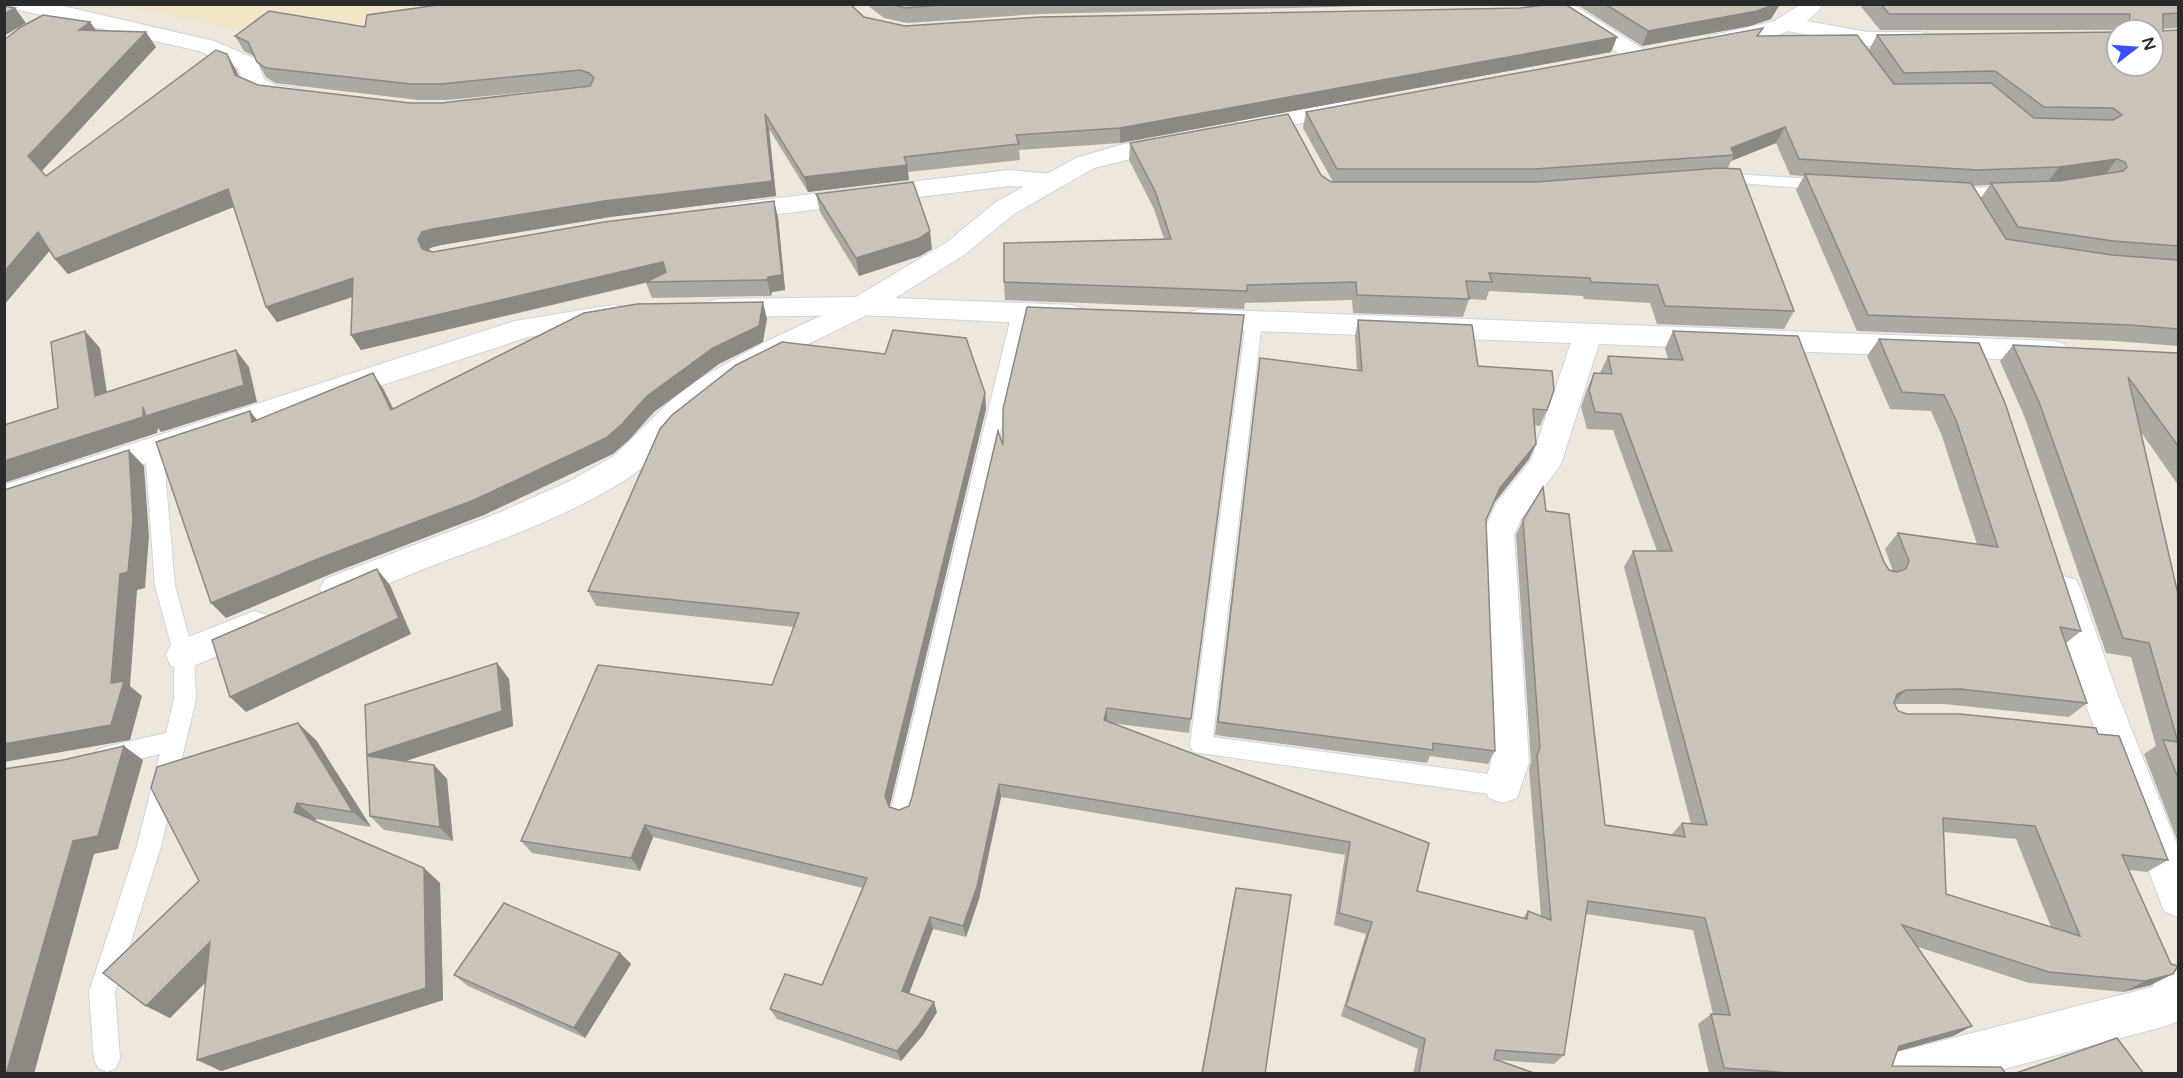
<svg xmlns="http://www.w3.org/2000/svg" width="2183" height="1078" font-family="'Varela Round',sans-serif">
<rect width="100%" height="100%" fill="#eee7db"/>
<polygon fill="#f1e6c8" points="120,5 414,5 409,10 352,24 273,22 250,33"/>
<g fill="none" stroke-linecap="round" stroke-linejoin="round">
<defs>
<g id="lane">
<polygon points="1719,173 1827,180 1835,185 1827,190 1714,181 1712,178"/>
<polygon points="2011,187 2019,192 2016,195 1966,198 1958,193 1966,188"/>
<polygon points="1020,307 1028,313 913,810 910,818 902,821 894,818 891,810 1012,313"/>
<polygon points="1254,315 1262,321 1213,737 1503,776 1511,779 1514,786 1511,793 1503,796 1193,752 1190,745 1246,321"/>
<polygon points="154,441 160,443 163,448 175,586 194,655 196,699 161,846 115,992 120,1059 116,1068 107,1072 98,1068 94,1059 89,992 137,846 160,754 105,767 97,764 94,757 97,750 105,747 166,733 174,699 174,655 155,586 145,448 148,443"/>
</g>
<g id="street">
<path d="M 13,4 L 54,4 L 214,41 L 256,59 L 264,79 L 274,85 L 301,89 L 305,94 L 301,99 C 282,104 262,97 245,88 L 238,68 L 199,51 L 15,9 Z"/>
<polygon points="1546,4 1572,4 1646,51 1649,56 1646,61 1630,61"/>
<polygon points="1785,17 1867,32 1920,32 1928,34 1931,39 1928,44 1920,46 1867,46 1777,29 1774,24 1777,19"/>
<polygon points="1009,170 1065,175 1069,180 1065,185 1056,188 1009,186 730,220 721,218 717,212 721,206 730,204"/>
<path d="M 861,297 L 871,299 L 875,306 L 871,313 C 813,342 752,369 701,408 C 673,430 655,462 625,480 C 567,517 499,540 434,565 C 402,577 370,592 337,603 L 325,599 L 320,589 L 325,579 L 501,512 L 570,481 L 614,456 L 669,402 L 699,379 L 763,343 Z"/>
<polygon points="1588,324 1598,327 1602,334 1561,464 1521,519 1514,535 1529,762 1517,798 1503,803 1489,798 1484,786 1491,762 1482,535 1496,504 1531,460 1574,334 1578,327"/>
<polygon points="2064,576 2076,580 2081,590 2116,690 2178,847 2178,917 2164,911 2080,690 2047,590 2052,580"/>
<polygon points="254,611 266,615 271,625 266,635 184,670 171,666 166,655 171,644"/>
<polygon points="2178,963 2178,1021 2166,1026 1985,1074 1876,1074 1882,1058 1898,1052 2152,987 2163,969"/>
</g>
<g id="secondary">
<path d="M 1801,4 L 1823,4 C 1801,37 1754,41 1718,48 L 1710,46 L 1707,41 L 1710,36 L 1775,21 Z"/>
<polygon points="1348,101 1356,103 1360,108 1356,113 1248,133 1239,131 1236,126 1239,121 1248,119"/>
<polygon points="1174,134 1183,136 1186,141 1183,146 1094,168 1014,214 964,255 895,298 1071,305 1081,308 1085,315 1081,322 1071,325 861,315 720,317 710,315 706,308 710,301 720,299 856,297 946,243 996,202 1076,158 1120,145"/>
<polygon points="612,305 622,307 626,314 622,321 528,337 4,510 4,485 515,321"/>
<polygon points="1200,309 2054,341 2064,344 2068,351 2064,358 2054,361 1200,329 1190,326 1186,319 1190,312"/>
</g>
</defs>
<use href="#lane" stroke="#d0d2e5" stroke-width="2"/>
<use href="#street" stroke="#d0d2e5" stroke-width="2"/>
<use href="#secondary" stroke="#d0d2e5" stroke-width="2"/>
<use href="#lane" fill="#fff" fill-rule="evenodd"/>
<use href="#street" fill="#fff" fill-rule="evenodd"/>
<use href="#secondary" fill="#fff" fill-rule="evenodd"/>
</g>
<g fill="#ada8a0" fill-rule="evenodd">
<polygon points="866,4 1450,4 1040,14 907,23 884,18"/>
<polygon points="1576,4 1780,4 1771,19 1750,26 1642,46"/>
<path d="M 1859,4 L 2178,4 L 2178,28 L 2163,29 L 2163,31 L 2178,30 L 2178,346 L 2115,341 L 1857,331 L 1796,190 L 1804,176 L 1790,175 L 1776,143 L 1731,161 L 1728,168 L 1794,311 L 1784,329 L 1657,324 L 1650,303 L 1584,299 L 1583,296 L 1489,291 L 1486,300 L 1469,299 L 1463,317 L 1353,313 L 1352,300 L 1245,303 L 1244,309 L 1005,300 L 1004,282 L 1164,239 L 1154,209 L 1129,160 L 1130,143 L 1321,175 L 1333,182 L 1303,128 L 1306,112 L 1759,36 L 1869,50 L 1877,35 L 2117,32 L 2153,30 L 1880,30 ZM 1990,185 L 1980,199 L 1972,186 Z"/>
<polygon points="864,17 905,26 1617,37 1611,52 1120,143 1019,150 1020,160 908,172 909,180 808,192 769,129 776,196 610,217 441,245 430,248 429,250 433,252 778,217 785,290 772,292 771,296 652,298 646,283 361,350 351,335 353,297 277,322 266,307 234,207 68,274 55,259 50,250 4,305 4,40 90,22 96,31 156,47 41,171 46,176 227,54 236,70 239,77 258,85 410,103 441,103 588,86 586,86 448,100 418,100 275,83 266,77 254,56 244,51 235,36 365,27"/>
<polygon points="816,194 932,249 920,256 859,276 820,212"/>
<path d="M 1244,315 L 1189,733 L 1111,723 L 1429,843 L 1417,891 L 1523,918 L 1528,911 L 1541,916 L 1529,769 L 1531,762 L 1516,535 L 1523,520 L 1546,511 L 1605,825 L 1671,835 L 1682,823 L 1691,824 L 1624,567 L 1633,551 L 1657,551 L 1613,430 L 1587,429 L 1581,407 L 1587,389 L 1594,373 L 1600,373 L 1608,356 L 1668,359 L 1665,348 L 1673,331 L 1884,562 L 1889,570 L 1893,571 L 1885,549 L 1898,533 L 1977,544 L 1942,436 L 1931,411 L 1890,409 L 1867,356 L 1879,339 L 1979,343 L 2081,631 L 2066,643 L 2087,703 L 2069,717 L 1944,704 L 1894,704 L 1898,711 L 1907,714 L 2098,734 L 2168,860 L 2147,872 L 2129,870 L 2151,985 L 2123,992 L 2029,983 L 1918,947 L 1972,1026 L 1953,1036 L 1897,1051 L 1892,1066 L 2006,1074 L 1709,1074 L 1698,1024 L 1711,1014 L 1713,1014 L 1693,930 L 1586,914 L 1564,1055 L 1554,1064 L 1496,1060 L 1537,1074 L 1413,1074 L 1418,1049 L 1341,1016 L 1366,934 L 1334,925 L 1345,855 L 1001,797 L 979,899 L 966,937 L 933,929 L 909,993 L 937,1012 L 923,1035 L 901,1061 L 777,1019 L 770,1009 L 822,985 L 863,888 L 653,837 L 640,871 L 532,853 L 521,841 L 772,685 L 794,627 L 596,606 L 588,591 L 985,393 L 986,409 L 889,807 L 899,810 L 909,806 L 912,797 L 1003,445 ZM 1944,832 L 2016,839 L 2051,927 L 1946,894 Z"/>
<polygon points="1358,320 1478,366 1547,410 1540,426 1534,425 1529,459 1494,503 1486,521 1495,751 1488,764 1430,756 1427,763 1215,735 1260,358 1357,371 1355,336"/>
<polygon points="2013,345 2178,353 2178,485 2141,432 2178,594 2178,842 2144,754 2156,746 2131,657 2106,653 2025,418 2000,361"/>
<polygon points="497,663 509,679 513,726 406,761 434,765 447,779 453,841 384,830 370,816 367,756"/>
<polygon points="316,740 371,827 316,819 315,821 424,868 440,883 443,1000 221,1071 205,983 170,1018 146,1006 199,881"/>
<polygon points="1236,888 1265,1074 1201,1074 1233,900"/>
<polygon points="620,953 631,964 585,1038 468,986 454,975"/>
</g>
<g fill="#8d8882">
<polygon points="1776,4 1780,4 1771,19 1750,26 1642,46 1648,31"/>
<polygon points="15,8 26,23 4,36 4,14"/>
<polygon points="90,22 101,37 79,30"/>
<polygon points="146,32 156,47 41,172 28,156"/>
<polygon points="1617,37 1611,52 1120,143 1120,128"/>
<polygon points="227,54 236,70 244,90 235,75"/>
<polygon points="765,114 769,129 776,196 610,217 441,245 430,248 426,255 430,264 418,239 422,232"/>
<polygon points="1785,127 1776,143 1731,161 1734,155 1731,148"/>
<polygon points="2117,159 2105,175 2047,183 2059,167"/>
<polygon points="907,165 909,180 808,192 804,177"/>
<polygon points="228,189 238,205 68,274 55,259"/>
<polygon points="774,201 778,217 785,290 772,292 771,296 767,280"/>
<polygon points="930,231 932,249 920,256 859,276 856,258"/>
<polygon points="38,232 52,248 4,305 4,272"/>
<polygon points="663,262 668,277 361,350 351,335"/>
<polygon points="353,278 363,293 277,322 266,307"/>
<polygon points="763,302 767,319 763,342 719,364 654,412 629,440 613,454 484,515 333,573 226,618 211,603 647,396"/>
<polygon points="85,331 100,348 110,412 95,396"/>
<polygon points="236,350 249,367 257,402 161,432 158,428 157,433 4,483 4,461 143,407"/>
<polygon points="373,373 384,390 402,426 391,410"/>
<polygon points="985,393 986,409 889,809 885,796"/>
<polygon points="250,411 263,427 252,422"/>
<polygon points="1536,444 1529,459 1494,503 1480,535 1500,488"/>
<polygon points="129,450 144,466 149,536 145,588 137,590 130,686 142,696 130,740 4,762 4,744 111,683"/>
<polygon points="377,569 390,585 411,634 246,712 230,697"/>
<polygon points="497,663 509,679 513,726 381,769 367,755"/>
<polygon points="1906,690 1891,704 1897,694"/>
<polygon points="1107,708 1107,722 1104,720"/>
<polygon points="298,723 316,740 371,827 353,812"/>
<polygon points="124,746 143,760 118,849 94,854 34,1074 6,1074 73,841"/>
<polygon points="434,765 447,779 453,841 440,827"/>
<polygon points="999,784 1001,797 979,899 966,937 963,926"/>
<polygon points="297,803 316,819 313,828 294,812"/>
<polygon points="645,825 653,837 640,871 631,858"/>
<polygon points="424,868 440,883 443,1000 221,1071 197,1060"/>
<polygon points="930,917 933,929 906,1002 902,991"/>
<polygon points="210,942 232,956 170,1018 146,1006"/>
<polygon points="620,953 631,964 585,1038 574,1028"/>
<polygon points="2173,974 2151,985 2123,992 2145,981"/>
<polygon points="934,1002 937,1012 923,1035 901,1061 897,1051"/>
<polygon points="1972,1026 1953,1036 1881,1056 1899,1046"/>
</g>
<g fill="#c9c3ba" stroke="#8d8882" stroke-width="1.5" fill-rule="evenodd">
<polygon points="445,4 850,4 864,17 905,26 1040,17 1520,8 1553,4 1565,4 1617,37 1120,128 1016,135 1019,144 904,157 907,165 804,177 765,114 772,181 604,201 432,229 422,232 418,239 422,249 433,252 604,222 774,201 782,275 768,277 767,280 646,282 666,272 663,262 351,335 353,278 266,307 228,189 55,259 38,232 4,272 4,40 21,27 43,15 90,22 79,30 146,32 28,156 46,176 216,50 227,54 235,75 258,85 410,103 441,103 590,86 594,78 589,73 580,70 441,84 411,84 266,68 257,62 248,42 235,36 269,11 365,27 367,15"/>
<polygon points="890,4 953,4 905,8"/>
<polygon points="1605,4 1776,4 1757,11 1648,31"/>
<polygon points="1881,4 2178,4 2178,13 2163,14 2163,31 2178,30 2178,246 2113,241 2018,227 1991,183 2059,181 2123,171 2127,167 2125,162 2117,159 2059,167 1977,170 1799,159 1785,127 1731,148 1734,155 1535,169 1337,169 1306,112 1763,28 1757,36 1857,35 1894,84 1991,83 2034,118 2113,120 2122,115 2113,108 2044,107 1995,71 1904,73 1877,35 2117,32 2117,66 2153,66 2153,30 2128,30 2130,14 1889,14"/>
<polygon points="4,6 15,8 4,14"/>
<polygon points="1288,114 1321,175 1331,182 1536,182 1719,168 1740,169 1794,311 1665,306 1658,285 1591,282 1590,278 1489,273 1492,282 1466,281 1469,299 1357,295 1356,282 1247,285 1247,291 1004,282 1004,243 1171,239 1155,191 1130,143"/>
<polygon points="1805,174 1971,183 2006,239 2112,255 2178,260 2178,329 2130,325 1868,315"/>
<polygon points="913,182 930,231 918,239 856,258 816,194"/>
<polygon points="763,302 759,326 713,348 647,396 622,424 606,438 474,500 320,558 211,603 156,442 250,411 252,422 373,373 391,410 584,313 637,304"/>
<path d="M 1027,307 L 1244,315 L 1191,719 L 1107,708 L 1104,720 L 1429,843 L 1417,891 L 1527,919 L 1528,911 L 1551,920 L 1537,755 L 1540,748 L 1523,520 L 1543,487 L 1546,511 L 1569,514 L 1605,825 L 1685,837 L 1682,823 L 1707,825 L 1633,551 L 1672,551 L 1621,414 L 1595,412 L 1589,390 L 1594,373 L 1612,374 L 1608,356 L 1683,360 L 1673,331 L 1798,336 L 1884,562 L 1889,570 L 1897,572 L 1906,569 L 1909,561 L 1898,533 L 1998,547 L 1956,420 L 1944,395 L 1902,392 L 1879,339 L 1979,343 L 2005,403 L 2081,631 L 2060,627 L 2087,703 L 1960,689 L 1906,690 L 1897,694 L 1894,703 L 1898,711 L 1907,714 L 1960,714 L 2096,728 L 2098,734 L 2119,736 L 2168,860 L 2122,855 L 2171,964 L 2178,966 L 2173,974 L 2145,981 L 2049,972 L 1902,925 L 1972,1026 L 1899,1046 L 1892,1066 L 2001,1067 L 2006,1074 L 1801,1074 L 1724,1068 L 1711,1014 L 1730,1015 L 1705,918 L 1588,901 L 1564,1055 L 1496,1050 L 1494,1059 L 1537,1074 L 1419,1074 L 1425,1039 L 1346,1006 L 1372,922 L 1339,913 L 1350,842 L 999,784 L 977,887 L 963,926 L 930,917 L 902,991 L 934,1002 L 919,1025 L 897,1051 L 770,1009 L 785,974 L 822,985 L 867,878 L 645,825 L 631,858 L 521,841 L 598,665 L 772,685 L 799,613 L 588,591 L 660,429 L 672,415 L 736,365 L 782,342 L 885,354 L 893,330 L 966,338 L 985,393 L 885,796 L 889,807 L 899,810 L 909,806 L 912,797 L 998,431 L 1003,445 L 1003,409 ZM 1943,818 L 2035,826 L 2080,936 L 1946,894 Z"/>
<polygon points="1358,320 1472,325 1478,366 1552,371 1554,390 1547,410 1533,409 1536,444 1500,488 1486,520 1495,751 1433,743 1433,750 1218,722 1260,358 1362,371"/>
<polygon points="85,331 95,396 236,350 244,385 146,416 143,407 143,417 4,461 4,425 58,408 51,342"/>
<polygon points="2013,345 2178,353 2178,446 2128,377 2178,594 2178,742 2149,643 2123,638 2039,402"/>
<polygon points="129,450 133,520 128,572 120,574 111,683 124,681 111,725 4,744 4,490"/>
<polygon points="377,569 399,618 230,697 212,640"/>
<polygon points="497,663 502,711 367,755 365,705"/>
<polygon points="298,723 353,812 297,803 294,812 424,868 426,988 197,1060 210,942 146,1006 103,973 199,881 151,788 157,767"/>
<polygon points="2163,740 2178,742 2178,778"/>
<polygon points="124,746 98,836 73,841 6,1074 4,1074 4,769 63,760"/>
<polygon points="367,756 434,765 440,827 370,816"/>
<polygon points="1236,888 1291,895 1265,1074 1202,1074"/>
<polygon points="504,903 620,953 574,1028 454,975"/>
<polygon points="2117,1038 2144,1074 2013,1074"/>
</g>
<rect width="2183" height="1078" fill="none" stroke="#2a2a2a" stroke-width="12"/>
<g transform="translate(2135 48) rotate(73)"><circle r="28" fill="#ffffff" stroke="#aaaaaa" stroke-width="1.5"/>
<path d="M0-4.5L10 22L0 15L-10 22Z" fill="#3650ff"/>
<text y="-9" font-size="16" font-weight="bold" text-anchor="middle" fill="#2a2a2a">N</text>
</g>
</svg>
